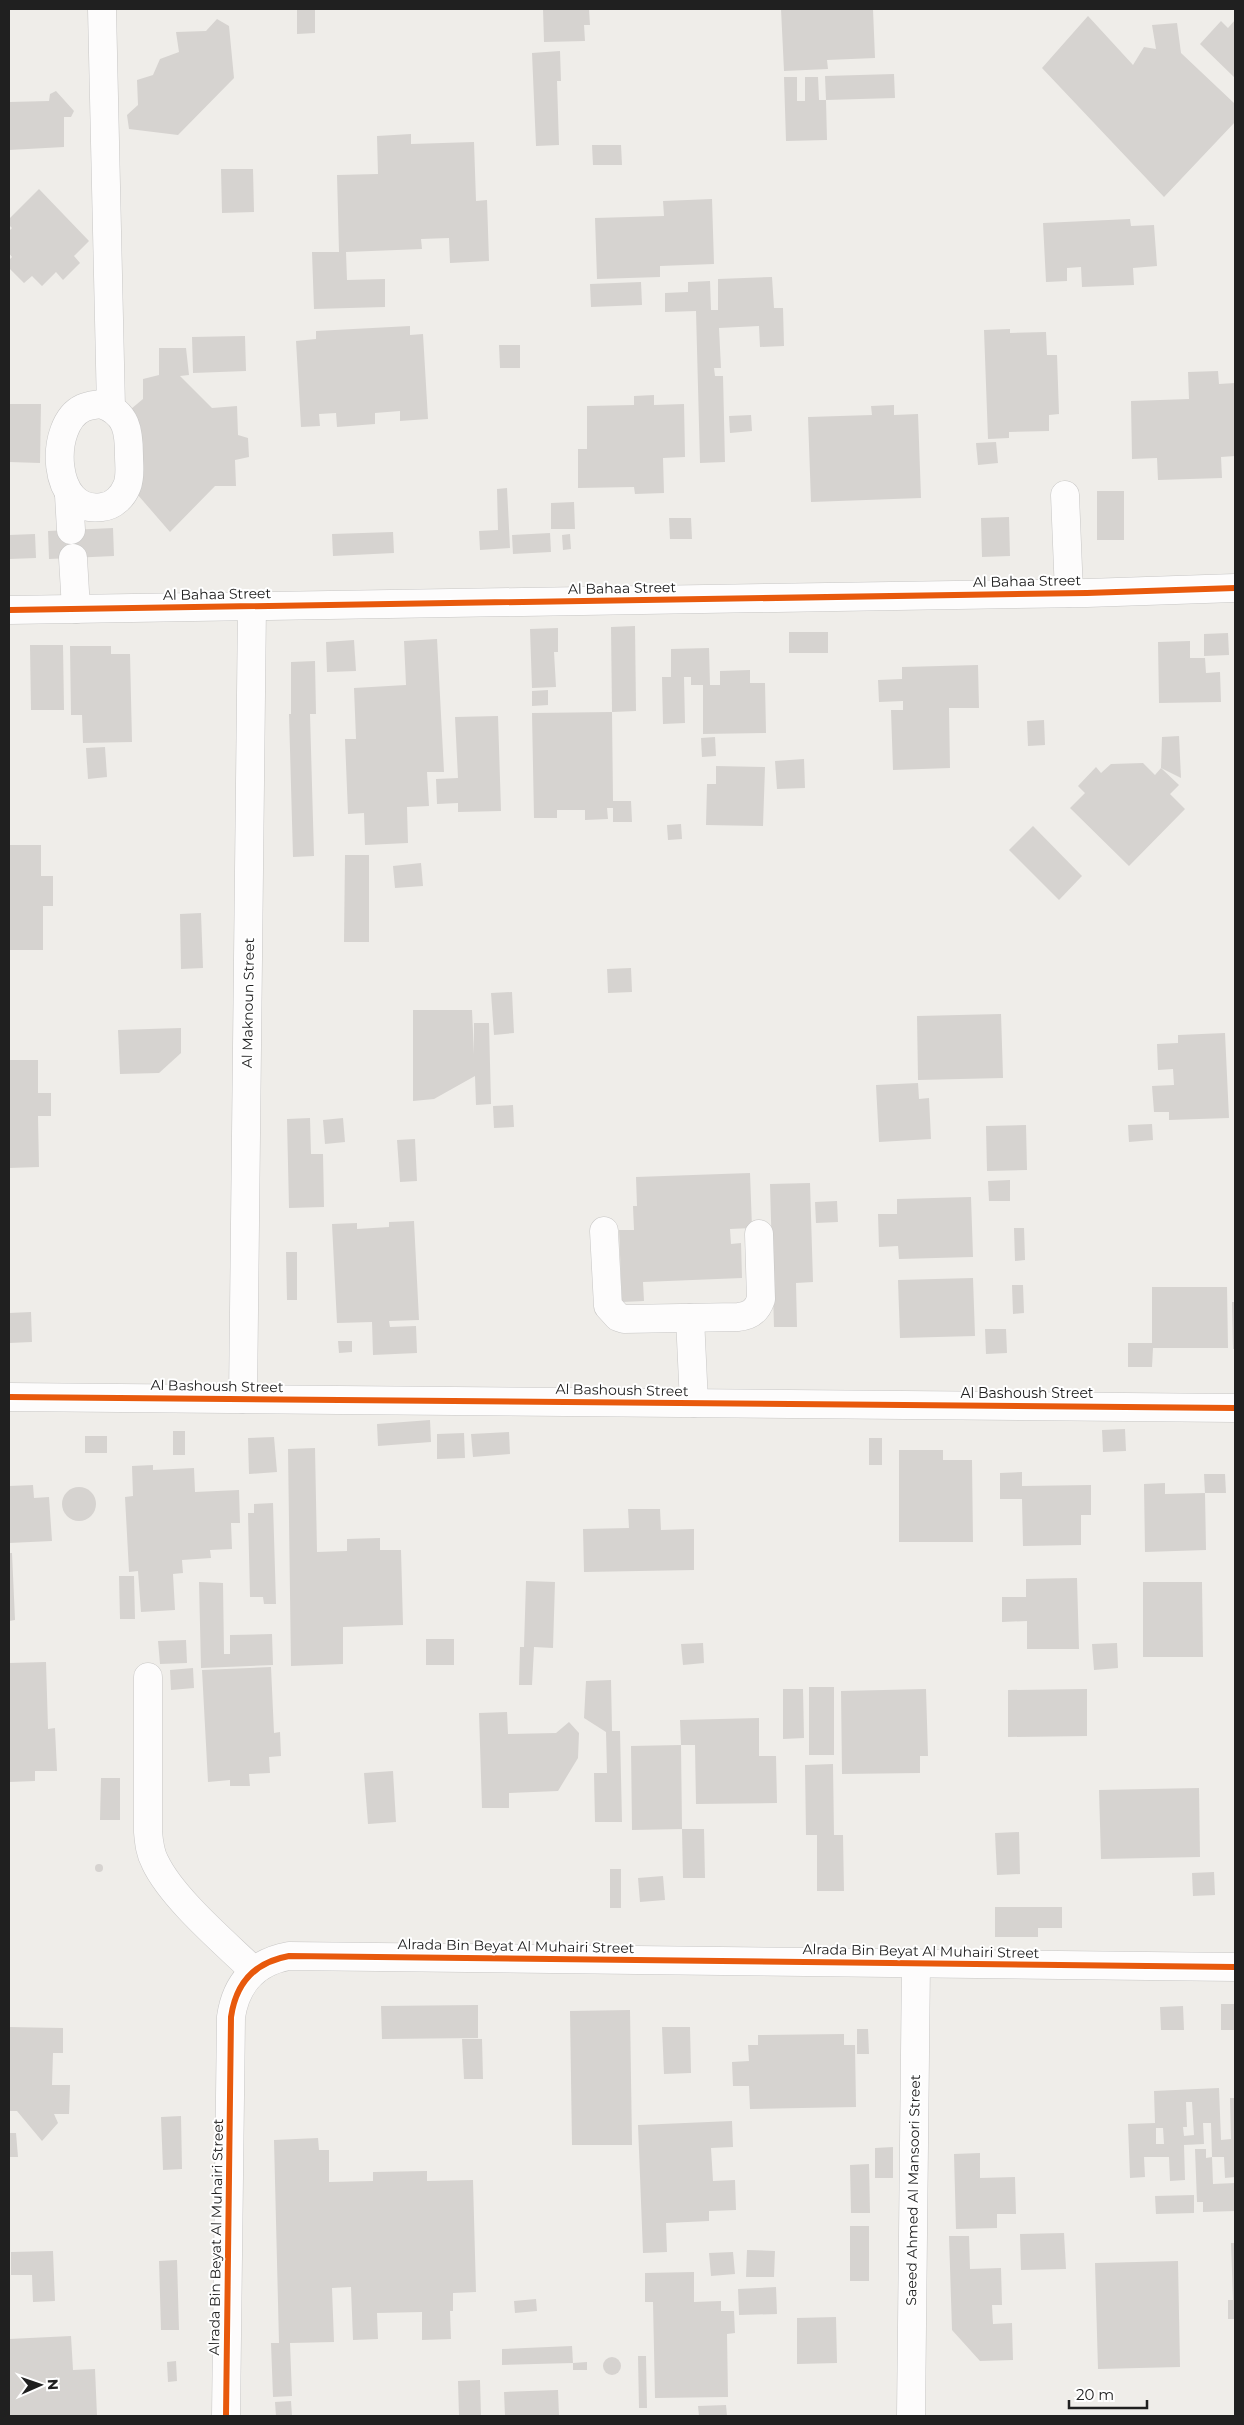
<svg xmlns="http://www.w3.org/2000/svg" width="1244" height="2425" font-family="Montserrat,sans-serif">
<rect width="100%" height="100%" fill="#efede9"/>
<g fill="#d6d3d0" fill-rule="evenodd">
<polygon points="297,9 315,9 315,33 297,34"/>
<polygon points="543,9 589,9 590,25 584,25 585,41 544,42"/>
<polygon points="781,9 873,9 875,58 827,60 828,69 784,71"/>
<polygon points="1088,16 1133,65 1144,47 1156,49 1152,25 1177,23 1181,53 1235,104 1235,122 1164,197 1042,68"/>
<polygon points="217,19 229,26 234,78 178,135 129,129 127,115 138,105 137,80 153,75 160,59 179,52 176,32 206,31"/>
<polygon points="1235,20 1235,78 1200,44 1221,21 1228,28"/>
<polygon points="560,51 561,81 557,81 559,145 536,146 532,53"/>
<polygon points="894,74 895,98 826,100 825,76"/>
<polygon points="784,77 797,77 797,101 805,101 805,77 818,77 819,100 826,100 827,140 786,141"/>
<polygon points="56,91 74,111 71,117 64,117 64,147 9,150 9,102 49,101 50,94"/>
<polygon points="411,134 411,144 474,142 476,201 487,200 489,261 450,263 449,238 421,239 422,249 346,252 347,280 385,279 385,307 314,309 312,252 339,252 337,175 378,174 377,136"/>
<polygon points="592,145 621,145 622,165 593,165"/>
<polygon points="221,169 253,169 254,212 222,213"/>
<polygon points="39,189 89,241 74,256 80,263 63,280 56,272 42,286 32,276 24,283 9,268 9,260 12,257 9,253 9,231 12,228 9,225 9,219"/>
<polygon points="712,199 714,264 660,266 660,277 597,279 595,218 664,216 663,201"/>
<polygon points="1130,219 1131,226 1154,225 1157,266 1133,268 1134,285 1082,287 1081,267 1067,268 1067,281 1046,282 1043,223"/>
<polygon points="772,277 774,308 783,308 784,346 760,347 759,326 719,328 721,368 714,368 715,376 723,376 725,462 700,463 696,311 665,312 665,293 688,292 688,282 710,281 711,310 718,310 718,279"/>
<polygon points="641,282 642,305 591,307 590,284"/>
<polygon points="410,326 410,335 423,334 428,419 400,421 400,411 375,413 375,424 337,427 336,413 319,414 320,426 301,427 296,341 316,339 316,331"/>
<polygon points="1010,329 1010,333 1046,332 1047,355 1057,355 1059,414 1049,415 1049,431 1009,432 1009,438 988,439 984,330"/>
<polygon points="245,336 246,371 193,373 192,337"/>
<polygon points="499,345 520,345 520,368 500,368"/>
<polygon points="159,348 186,348 189,375 180,376 212,408 237,406 238,435 248,438 249,457 235,460 236,486 215,486 170,532 131,487 131,409 143,399 143,379 159,375"/>
<polygon points="1218,371 1219,384 1235,383 1235,456 1221,457 1222,478 1158,480 1157,458 1132,459 1131,401 1189,399 1188,372"/>
<polygon points="654,395 654,405 684,404 685,457 663,458 664,493 635,494 634,487 578,488 578,449 587,449 587,406 634,405 634,396"/>
<polygon points="9,404 41,404 40,463 9,462"/>
<polygon points="894,405 894,415 918,414 921,498 811,502 808,417 872,415 871,406"/>
<polygon points="751,415 752,431 730,433 729,416"/>
<polygon points="996,442 998,463 978,465 976,443"/>
<polygon points="507,488 510,548 480,550 479,531 498,530 497,489"/>
<rect x="1097" y="491" width="27" height="49"/>
<polygon points="574,502 575,529 551,529 551,503"/>
<polygon points="1009,517 1010,556 982,557 981,518"/>
<polygon points="669,518 691,518 692,539 670,539"/>
<polygon points="113,528 114,556 49,559 48,531"/>
<polygon points="393,532 394,553 333,556 332,534"/>
<polygon points="550,533 551,552 513,554 512,535"/>
<polygon points="35,534 36,558 9,559 9,535"/>
<polygon points="570,534 571,549 563,550 562,535"/>
<polygon points="635,626 636,711 612,712 611,627"/>
<polygon points="558,628 558,652 554,652 556,687 532,688 530,629"/>
<rect x="789" y="632" width="39" height="21"/>
<polygon points="1228,633 1229,655 1204,656 1204,634"/>
<polygon points="437,639 444,772 427,772 429,806 407,807 408,843 365,845 364,813 348,814 345,739 356,739 354,688 406,685 404,641"/>
<polygon points="354,640 356,671 327,672 326,642"/>
<polygon points="1190,641 1190,658 1205,658 1206,673 1220,672 1221,702 1159,703 1158,642"/>
<polygon points="30,645 63,645 64,710 31,710"/>
<polygon points="70,646 111,646 111,654 130,654 132,742 83,743 82,715 71,715"/>
<polygon points="709,648 710,685 720,685 720,671 750,670 750,683 765,683 766,733 703,734 703,685 691,685 691,677 684,677 685,723 663,724 662,677 671,677 671,649"/>
<polygon points="315,661 316,714 310,714 314,856 293,857 289,714 291,714 291,662"/>
<polygon points="978,665 979,708 949,708 950,768 893,770 891,710 903,710 903,701 879,702 878,680 902,679 902,667"/>
<polygon points="548,690 548,705 532,706 532,691"/>
<polygon points="612,712 613,801 631,801 632,822 613,822 613,808 607,808 608,819 585,820 585,810 557,810 557,818 534,818 532,713"/>
<polygon points="498,716 501,811 458,812 458,803 437,804 436,779 458,778 455,717"/>
<polygon points="1044,720 1045,745 1028,746 1027,721"/>
<polygon points="1179,736 1181,778 1161,768 1162,737"/>
<polygon points="715,737 716,756 702,757 701,738"/>
<polygon points="105,747 107,777 88,779 86,748"/>
<polygon points="804,759 805,788 777,789 775,761"/>
<polygon points="1143,763 1155,775 1161,768 1179,785 1170,794 1185,809 1129,866 1070,808 1085,793 1078,786 1096,767 1101,773 1111,764"/>
<polygon points="716,766 765,767 763,826 706,825 707,784 716,784"/>
<polygon points="681,824 682,839 668,840 667,825"/>
<polygon points="1033,826 1082,876 1059,900 1009,850"/>
<polygon points="9,845 41,845 41,876 53,876 53,906 43,906 43,950 9,950"/>
<polygon points="345,855 369,855 369,942 344,942"/>
<polygon points="421,863 423,886 395,888 393,866"/>
<polygon points="201,913 203,968 181,969 180,914"/>
<polygon points="631,968 632,992 608,993 607,969"/>
<polygon points="512,992 514,1033 494,1035 491,993"/>
<polygon points="413,1010 472,1010 474,1054 474,1023 489,1023 491,1104 476,1105 475,1076 434,1099 413,1101"/>
<polygon points="1001,1014 1003,1078 918,1080 917,1016"/>
<polygon points="181,1028 181,1053 159,1073 120,1074 118,1030"/>
<polygon points="1225,1033 1229,1118 1169,1120 1169,1112 1154,1112 1152,1086 1174,1085 1173,1069 1158,1070 1157,1044 1178,1043 1178,1035"/>
<polygon points="9,1060 38,1060 38,1093 51,1093 51,1116 38,1116 39,1167 9,1168"/>
<polygon points="918,1083 919,1099 929,1098 931,1139 879,1142 876,1085"/>
<polygon points="513,1105 514,1127 494,1128 493,1106"/>
<polygon points="310,1118 311,1154 323,1154 324,1207 289,1208 287,1119"/>
<polygon points="343,1118 345,1142 325,1144 323,1120"/>
<polygon points="1152,1124 1153,1140 1129,1142 1128,1125"/>
<polygon points="1026,1125 1027,1170 987,1171 986,1126"/>
<polygon points="415,1139 417,1181 400,1182 397,1140"/>
<polygon points="750,1173 752,1228 730,1229 731,1244 741,1243 742,1278 643,1282 644,1301 622,1302 619,1230 634,1230 633,1206 637,1206 636,1177"/>
<polygon points="1010,1180 1010,1201 989,1201 988,1181"/>
<polygon points="810,1183 813,1282 796,1283 797,1327 774,1327 770,1184"/>
<polygon points="971,1197 973,1257 899,1259 898,1246 879,1247 878,1214 897,1214 897,1199"/>
<polygon points="837,1201 838,1222 816,1223 815,1202"/>
<polygon points="414,1221 419,1320 389,1321 390,1327 416,1326 417,1353 373,1355 372,1322 337,1323 332,1224 357,1223 357,1229 389,1227 389,1222"/>
<polygon points="1014,1228 1024,1228 1025,1260 1015,1261"/>
<polygon points="286,1252 297,1252 297,1300 287,1300"/>
<polygon points="973,1278 975,1336 900,1338 898,1280"/>
<polygon points="1012,1285 1023,1285 1024,1313 1013,1314"/>
<polygon points="1152,1287 1227,1287 1228,1348 1153,1348 1152,1367 1128,1367 1128,1343 1152,1343"/>
<polygon points="1232,1302 1235,1302 1235,1349 1233,1349"/>
<polygon points="31,1312 32,1342 9,1343 9,1313"/>
<polygon points="985,1329 1006,1329 1007,1353 986,1354"/>
<polygon points="338,1341 352,1341 352,1352 339,1353"/>
<polygon points="430,1420 431,1442 378,1446 377,1424"/>
<polygon points="1125,1429 1126,1451 1103,1452 1102,1430"/>
<rect x="173" y="1431" width="12" height="24"/>
<polygon points="509,1432 510,1454 473,1457 471,1434"/>
<polygon points="464,1433 465,1458 437,1459 437,1434"/>
<rect x="85" y="1436" width="22" height="17"/>
<polygon points="274,1437 277,1472 249,1474 248,1438"/>
<rect x="869" y="1438" width="13" height="27"/>
<polygon points="315,1448 317,1552 347,1551 347,1539 380,1538 380,1550 401,1550 403,1625 343,1627 343,1664 291,1666 288,1449"/>
<polygon points="899,1450 943,1450 943,1460 972,1460 973,1542 899,1542"/>
<polygon points="153,1465 153,1470 194,1468 195,1492 239,1490 240,1523 231,1523 232,1549 210,1550 211,1558 182,1560 183,1573 173,1574 175,1610 141,1612 138,1571 129,1572 125,1497 133,1496 132,1466"/>
<polygon points="1022,1472 1022,1486 1091,1485 1091,1515 1081,1515 1081,1545 1023,1546 1022,1499 1000,1499 1000,1473"/>
<polygon points="1204,1474 1225,1474 1226,1493 1205,1493"/>
<polygon points="1165,1483 1165,1494 1205,1493 1206,1550 1145,1552 1144,1484"/>
<polygon points="33,1485 34,1498 49,1497 52,1541 9,1543 9,1486"/>
<circle cx="79" cy="1504" r="17"/>
<polygon points="273,1503 276,1604 264,1604 263,1597 250,1597 248,1513 254,1513 254,1504"/>
<polygon points="628,1509 660,1509 661,1530 694,1529 694,1570 584,1572 583,1529 629,1528"/>
<polygon points="9,1553 12,1553 15,1620 9,1621"/>
<polygon points="119,1576 134,1576 135,1619 120,1619"/>
<polygon points="1077,1578 1079,1649 1027,1649 1027,1621 1002,1622 1002,1597 1026,1597 1026,1579"/>
<polygon points="526,1581 555,1582 553,1648 534,1647 532,1685 519,1685 520,1647 524,1647"/>
<polygon points="199,1582 223,1583 224,1654 230,1654 230,1635 272,1634 273,1665 201,1668"/>
<polygon points="1143,1582 1202,1582 1203,1657 1143,1657"/>
<rect x="426" y="1639" width="28" height="26"/>
<polygon points="186,1640 187,1663 160,1664 158,1641"/>
<polygon points="703,1643 704,1663 683,1665 681,1644"/>
<polygon points="1117,1643 1118,1668 1094,1670 1092,1644"/>
<polygon points="46,1662 48,1729 55,1728 57,1771 35,1771 35,1781 9,1782 9,1663"/>
<polygon points="271,1667 274,1733 280,1732 281,1756 269,1757 270,1773 249,1774 250,1786 230,1786 230,1780 208,1782 202,1670"/>
<polygon points="193,1668 194,1688 171,1690 170,1670"/>
<polygon points="611,1680 612,1731 620,1731 622,1822 595,1822 594,1773 607,1773 606,1732 584,1718 586,1681"/>
<rect x="809" y="1687" width="25" height="68"/>
<polygon points="783,1689 803,1689 804,1738 783,1739"/>
<polygon points="926,1689 928,1756 920,1756 920,1773 842,1774 841,1691"/>
<polygon points="1087,1689 1087,1736 1008,1737 1008,1690"/>
<polygon points="507,1712 508,1734 556,1733 569,1722 579,1733 578,1758 558,1791 509,1793 509,1808 482,1808 479,1713"/>
<polygon points="759,1718 759,1756 776,1756 777,1803 696,1804 695,1745 681,1745 682,1829 632,1830 631,1746 681,1745 680,1720"/>
<polygon points="833,1764 834,1835 843,1835 844,1891 817,1891 817,1835 806,1835 805,1765"/>
<polygon points="393,1771 396,1822 368,1824 364,1773"/>
<polygon points="101,1778 120,1778 120,1820 100,1820"/>
<polygon points="1199,1788 1200,1857 1101,1859 1099,1790"/>
<polygon points="682,1829 704,1829 705,1878 683,1878"/>
<polygon points="1019,1832 1020,1874 997,1875 995,1833"/>
<circle cx="99" cy="1868" r="4"/>
<rect x="610" y="1869" width="11" height="39"/>
<polygon points="1214,1872 1215,1895 1193,1896 1192,1873"/>
<polygon points="663,1876 665,1900 640,1902 638,1878"/>
<polygon points="995,1907 1062,1907 1062,1928 1038,1928 1038,1937 995,1937"/>
<rect x="1221" y="2004" width="14" height="26"/>
<polygon points="478,2005 478,2038 382,2039 381,2006"/>
<polygon points="1183,2006 1184,2030 1161,2030 1160,2007"/>
<polygon points="630,2010 632,2145 572,2145 570,2011"/>
<polygon points="9,2027 63,2028 63,2053 53,2053 52,2085 70,2085 69,2114 54,2114 58,2123 42,2141 17,2111 9,2111"/>
<polygon points="662,2027 690,2027 691,2073 664,2074"/>
<polygon points="857,2029 868,2029 869,2054 857,2054"/>
<polygon points="844,2034 844,2045 855,2045 856,2107 750,2109 749,2086 733,2086 732,2062 749,2061 748,2045 758,2045 758,2035"/>
<polygon points="462,2039 482,2039 483,2079 464,2079"/>
<path d="M 1219,2088 L 1221,2140 L 1231,2139 L 1230,2098 L 1235,2098 L 1235,2177 L 1225,2178 L 1224,2157 L 1212,2157 L 1211,2123 L 1203,2123 L 1204,2144 L 1184,2145 L 1185,2180 L 1170,2181 L 1169,2157 L 1144,2157 L 1145,2177 L 1130,2178 L 1128,2124 L 1155,2123 L 1154,2091 ZM 1186,2102 L 1192,2102 L 1194,2135 L 1184,2136 L 1183,2127 L 1187,2127 ZM 1156,2128 L 1163,2128 L 1164,2144 L 1156,2144 Z"/>
<polygon points="181,2116 182,2169 163,2170 161,2117"/>
<polygon points="732,2121 733,2147 711,2148 713,2181 735,2180 736,2210 709,2211 709,2221 666,2223 667,2252 643,2253 638,2125"/>
<polygon points="9,2133 16,2133 18,2157 9,2157"/>
<polygon points="318,2138 319,2150 329,2150 329,2182 373,2181 373,2172 427,2171 427,2181 473,2180 476,2292 453,2293 453,2311 450,2311 451,2339 422,2340 422,2312 377,2313 378,2339 353,2340 351,2287 332,2288 334,2342 290,2343 292,2396 273,2397 271,2343 279,2343 274,2140"/>
<polygon points="893,2147 893,2178 875,2178 875,2148"/>
<polygon points="1195,2149 1206,2149 1206,2158 1212,2157 1213,2184 1235,2183 1235,2211 1203,2212 1203,2202 1197,2202"/>
<polygon points="980,2153 980,2178 1015,2177 1016,2214 997,2214 997,2228 956,2229 954,2154"/>
<polygon points="869,2164 870,2213 851,2213 850,2165"/>
<polygon points="1194,2195 1194,2213 1156,2214 1155,2196"/>
<rect x="850" y="2226" width="19" height="55"/>
<polygon points="1064,2233 1066,2269 1021,2270 1020,2234"/>
<polygon points="949,2236 969,2236 970,2269 1001,2268 1002,2305 992,2305 993,2324 1012,2323 1013,2360 980,2361 952,2330"/>
<polygon points="1231,2243 1235,2243 1235,2319 1228,2319 1228,2300 1233,2300"/>
<polygon points="747,2250 775,2251 774,2277 746,2277"/>
<polygon points="53,2251 55,2301 33,2302 32,2275 11,2275 11,2252"/>
<polygon points="733,2252 735,2274 711,2276 709,2253"/>
<polygon points="177,2260 179,2330 161,2330 159,2261"/>
<polygon points="1178,2261 1180,2367 1098,2369 1095,2263"/>
<polygon points="694,2272 694,2302 721,2301 721,2311 734,2311 735,2333 727,2334 728,2397 655,2398 653,2302 645,2302 645,2273"/>
<polygon points="776,2287 777,2314 739,2315 738,2289"/>
<polygon points="536,2299 537,2311 515,2313 514,2301"/>
<polygon points="836,2317 837,2363 797,2364 797,2318"/>
<polygon points="71,2336 73,2370 95,2369 97,2416 9,2416 9,2339"/>
<polygon points="572,2346 573,2363 502,2365 502,2349"/>
<polygon points="638,2356 646,2356 647,2408 639,2408"/>
<circle cx="612" cy="2366" r="9"/>
<polygon points="176,2361 177,2381 168,2382 167,2362"/>
<polygon points="587,2362 587,2370 573,2370 573,2363"/>
<polygon points="480,2380 481,2416 459,2416 458,2381"/>
<polygon points="558,2390 559,2416 505,2416 504,2392"/>
<polygon points="291,2401 292,2416 276,2416 275,2402"/>
<polygon points="726,2405 727,2416 699,2416 698,2406"/>
</g>
<g fill="none" stroke-linecap="round" stroke-linejoin="round">
<defs>
<g id="minor">
<polyline points="102,9 111,408"/>
<path d="M 101,404 C 127,413 129,431 129,456 C 129,466 131,476 127,486 C 123,496 114,506 102,507 C 51,515 48,424 83,408 C 89,405 95,405 101,404 Z"/>
<polyline points="69,495 71,530"/>
<polyline points="1065,495 1069,593"/>
<polyline points="73,558 76,609"/>
<polyline points="9,610 1087,593 1235,588"/>
<path d="M 604,1231 L 608,1306 L 618,1317 L 624,1319 L 738,1317 C 750,1316 757,1311 761,1299 L 759,1234"/>
<polyline points="690,1318 694,1403"/>
<polyline points="9,1397 1235,1408"/>
<polyline points="243,1399 252,606"/>
<path d="M 148,1677 L 148,1832 C 149,1843 150,1853 155,1862 C 172,1898 224,1942 253,1970"/>
<path d="M 226,2416 L 231,2017 C 236,1983 255,1962 289,1956 L 1235,1967"/>
<polyline points="911,2416 916,1963"/>
</g>
</defs>
<use href="#minor" stroke="#c7c6c5" stroke-width="29"/>
<use href="#minor" stroke="#fdfcfc" stroke-width="28"/>
<defs>
<g id="cycleway">
<polyline points="9,610 1087,593 1235,588"/>
<polyline points="9,1397 1235,1408"/>
<path d="M 226,2416 L 231,2017 C 236,1983 255,1962 289,1956 L 1235,1967"/>
</g>
</defs>
<use href="#cycleway" stroke="#fff" stroke-width="9"/>
<use href="#cycleway" stroke="#e8590c" stroke-width="6"/>
</g>
<g text-anchor="middle" stroke-width="4" stroke-linejoin="round" paint-order="stroke">
<g font-size="14" fill="#202020" stroke="#fff">
<text transform="translate(1027 581) rotate(-1)" y="5">Al Bahaa Street</text>
<text transform="translate(622 588) rotate(-1)" y="5">Al Bahaa Street</text>
<text transform="translate(217 594) rotate(-1)" y="5">Al Bahaa Street</text>
<text transform="translate(248 1003) rotate(-89)" y="5">Al Maknoun Street</text>
<text transform="translate(217 1386) rotate(1)" y="5">Al Bashoush Street</text>
<text transform="translate(622 1390) rotate(1)" y="5">Al Bashoush Street</text>
<text x="1027" y="1398">Al Bashoush Street</text>
<text transform="translate(516 1946) rotate(1)" y="5">Alrada Bin Beyat Al Muhairi Street</text>
<text transform="translate(921 1951) rotate(1)" y="5">Alrada Bin Beyat Al Muhairi Street</text>
<text transform="translate(913 2190) rotate(-89)" y="5">Saeed Ahmed Al Mansoori Street</text>
<text transform="translate(216 2237) rotate(-89)" y="5">Alrada Bin Beyat Al Muhairi Street</text>
</g>
</g>
<rect width="1244" height="2425" fill="none" stroke="#202020" stroke-width="20"/>
<g transform="translate(40 2385) rotate(88)" stroke="#ffffff" stroke-width="4" paint-order="stroke">
<path d="M0-4L9 19L0 12L-9 19Z" fill="#202020"/>
<text y="-8" font-size="14" font-weight="bold" text-anchor="middle" fill="#202020">N</text>
</g>
<path d="M1069 2400v8h78v-8" fill="none" stroke="#202020" stroke-width="2.5"/>
<text x="1076" y="2400" font-size="15" fill="#202020" stroke="#ffffff" stroke-width="4" paint-order="stroke">20 m</text>
</svg>
